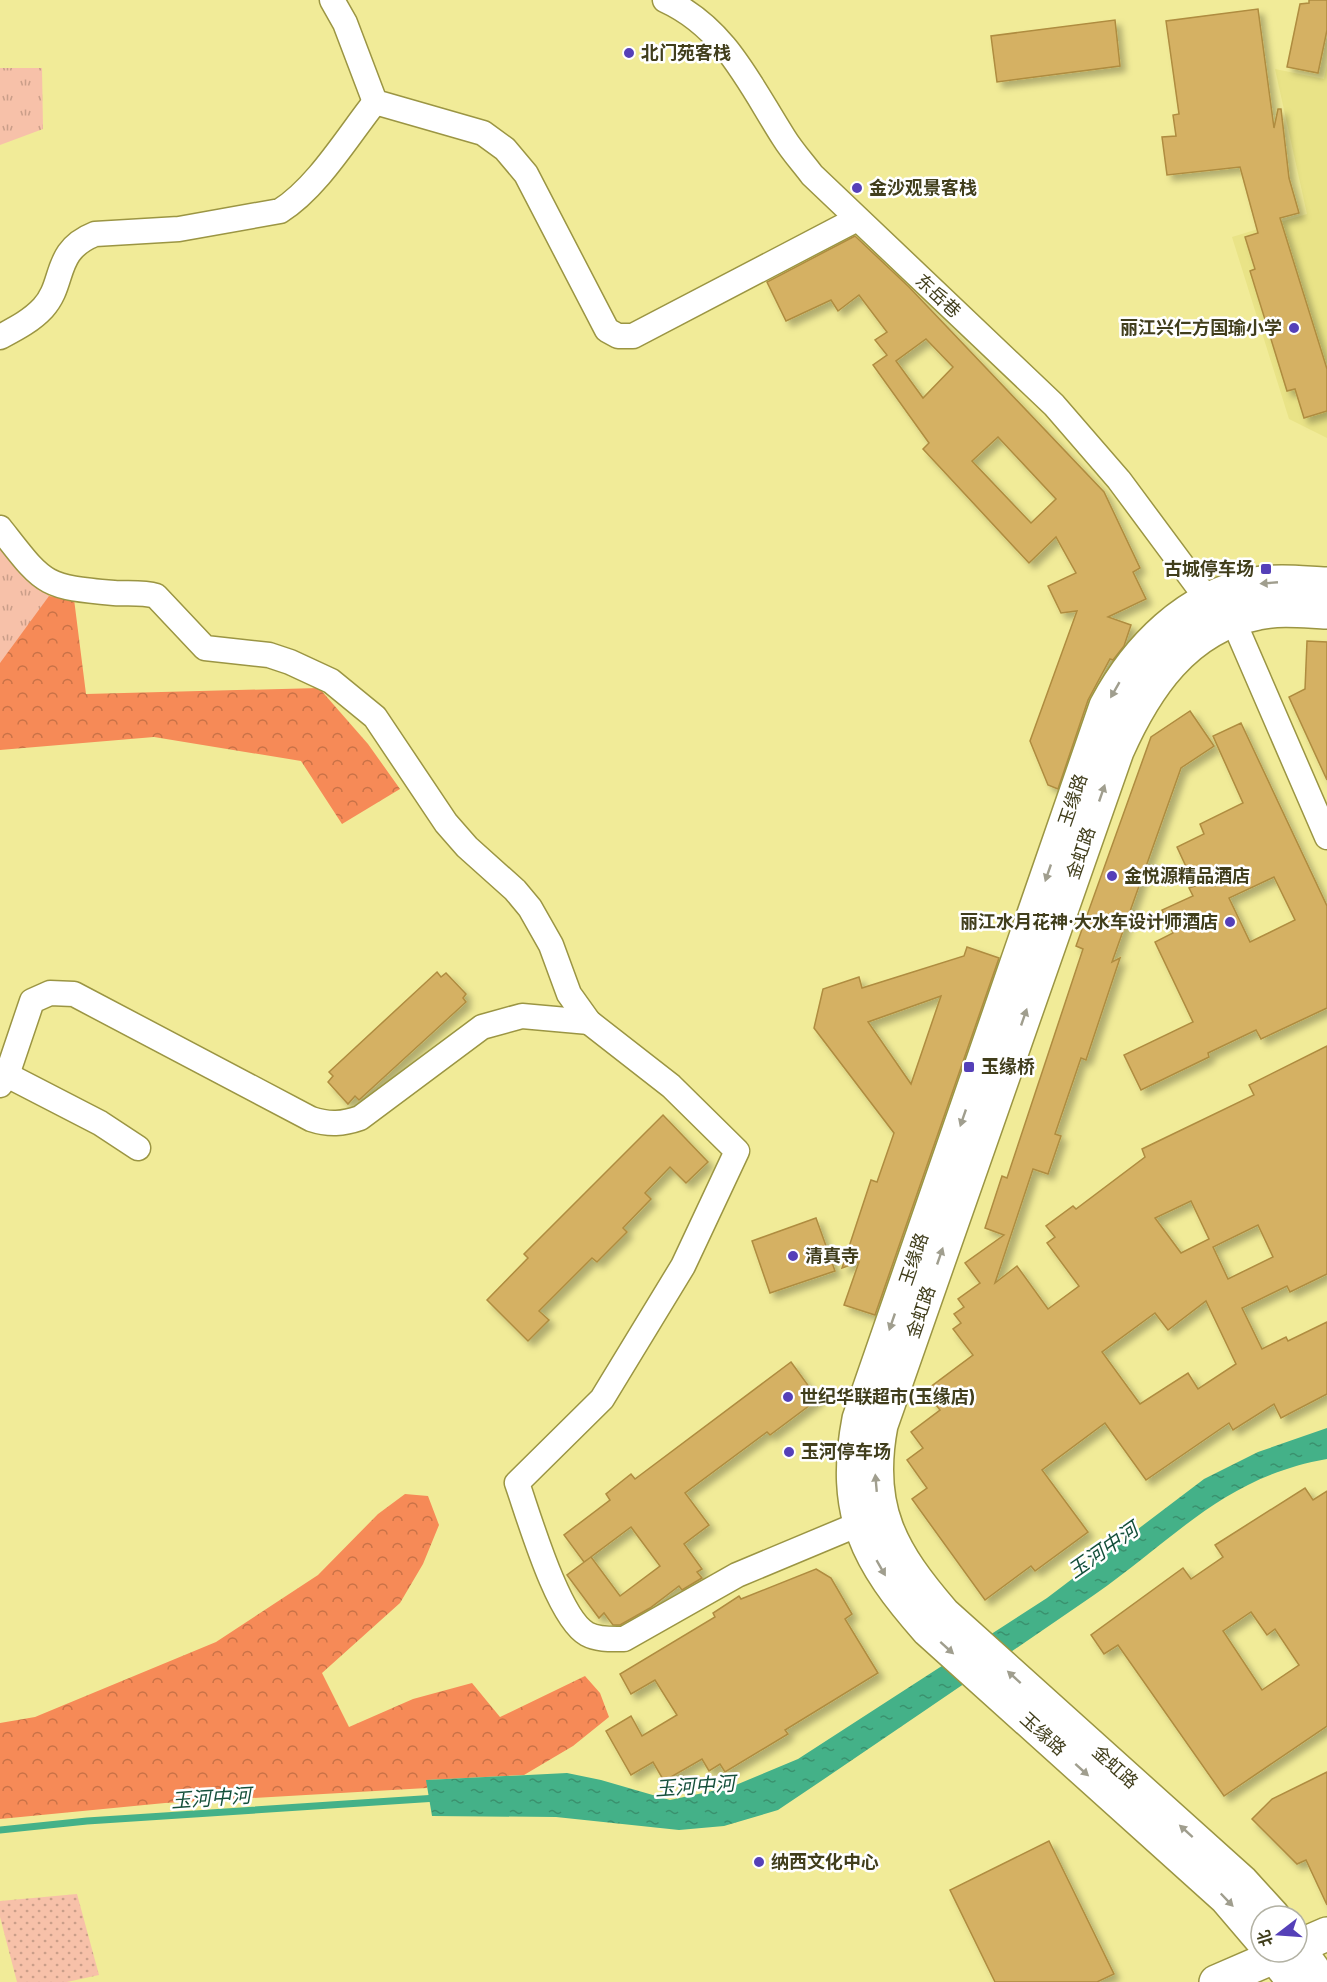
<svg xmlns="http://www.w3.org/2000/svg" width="1327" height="1982" font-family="Inter,'Noto Sans SC',sans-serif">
<defs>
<pattern id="grass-dots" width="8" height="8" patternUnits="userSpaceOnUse" patternTransform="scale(1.5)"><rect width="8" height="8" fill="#f7c1a9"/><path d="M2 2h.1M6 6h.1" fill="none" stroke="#ca9e89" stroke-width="1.8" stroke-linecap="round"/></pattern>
<pattern id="forest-crowns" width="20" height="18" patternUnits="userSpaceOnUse" patternTransform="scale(1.5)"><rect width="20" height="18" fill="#f68a57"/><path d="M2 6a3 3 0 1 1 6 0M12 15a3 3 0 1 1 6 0" fill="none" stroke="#c97247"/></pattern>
<pattern id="park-tufts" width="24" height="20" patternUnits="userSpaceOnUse" patternTransform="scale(1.5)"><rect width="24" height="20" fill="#f7c1a9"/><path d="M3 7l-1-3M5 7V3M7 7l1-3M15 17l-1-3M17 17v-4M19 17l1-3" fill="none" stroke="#ca9e89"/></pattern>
<pattern id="water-ripples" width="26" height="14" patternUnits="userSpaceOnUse" patternTransform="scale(1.5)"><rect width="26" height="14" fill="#44b188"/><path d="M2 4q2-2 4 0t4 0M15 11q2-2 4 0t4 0" fill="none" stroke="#3a916e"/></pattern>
<filter id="shadow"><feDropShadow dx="5.5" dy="5.5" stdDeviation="3" flood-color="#0004"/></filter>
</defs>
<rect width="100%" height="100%" fill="#f1eb98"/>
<polygon fill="#e9e387" points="1327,65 1327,438 1289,419 1232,237 1307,214 1275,69 1324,79"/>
<polygon fill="url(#grass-dots)" points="77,1894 99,1975 67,1982 17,1982 0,1917 0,1901"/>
<g fill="url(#forest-crowns)">
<polygon points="0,539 49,596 74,599 86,694 319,688 368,744 400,789 342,824 301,761 154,737 0,750"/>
<polygon points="405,1494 428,1496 439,1525 423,1564 400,1603 322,1673 349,1727 413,1699 472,1683 500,1717 585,1676 600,1693 609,1717 573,1746 524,1775 427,1780 427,1788 165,1803 0,1819 0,1723 35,1717 216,1642 318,1575 378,1514"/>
</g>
<g fill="url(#park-tufts)">
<polygon points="0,68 42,68 43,129 0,145"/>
<polygon points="0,539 49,596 0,663"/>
</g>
<path fill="url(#water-ripples)" d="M 1327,1428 L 1327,1459 C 1224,1477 1176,1538 1094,1595 C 989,1667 884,1739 778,1810 L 724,1826 L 679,1830 L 556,1817 L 432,1816 L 426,1780 L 567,1773 L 601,1780 L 670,1800 L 731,1787 L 798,1759 L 1047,1598 L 1204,1479 L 1258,1452 Z"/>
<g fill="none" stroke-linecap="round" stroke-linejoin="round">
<polyline stroke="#44b188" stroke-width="7" points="0,1830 87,1821 437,1798"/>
</g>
<g fill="#d5b164" stroke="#af8c3f" stroke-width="1.5" fill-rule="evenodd" filter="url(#shadow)">
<polygon points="1309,0 1327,0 1327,30 1318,73 1287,67 1300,4 1309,3"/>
<polygon points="1258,9 1274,128 1278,109 1281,109 1289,178 1299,213 1280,218 1327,369 1327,411 1304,418 1295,389 1287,391 1250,271 1255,269 1245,237 1258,233 1240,167 1167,175 1162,137 1176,136 1173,115 1179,114 1166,21"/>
<polygon points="1115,20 1120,66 997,82 991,36"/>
<path d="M 855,236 L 909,287 L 1104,492 L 1140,568 L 1133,572 L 1146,599 L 1108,617 L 1131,625 L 1124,646 L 1113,660 L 1110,659 L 1088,700 L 1058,789 L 1048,785 L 1030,741 L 1077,611 L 1061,613 L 1048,586 L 1076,573 L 1056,537 L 1029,563 L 923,449 L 929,443 L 873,365 L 887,355 L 875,340 L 887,332 L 859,295 L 838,311 L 831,300 L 786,321 L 767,282 ZM 926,339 L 953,367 L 923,398 L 896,361 ZM 998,437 L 1056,499 L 1031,523 L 972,461 Z"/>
<polygon points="1307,641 1327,642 1327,780 1289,697 1305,689"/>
<path d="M 1190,711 L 1214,746 L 1181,768 L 1112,962 L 1120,958 L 1086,1060 L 1081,1058 L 1055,1134 L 1061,1136 L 1048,1174 L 1033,1169 L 995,1283 L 1017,1266 L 1048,1309 L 1079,1286 L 1047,1243 L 1055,1237 L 1046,1226 L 1073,1206 L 1076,1209 L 1145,1157 L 1142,1149 L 1254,1095 L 1249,1085 L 1327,1046 L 1327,1274 L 1290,1292 L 1287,1286 L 1242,1308 L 1262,1349 L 1286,1337 L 1288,1341 L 1327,1322 L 1327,1394 L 1281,1418 L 1274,1404 L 1233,1430 L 1229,1423 L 1146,1480 L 1105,1423 L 1042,1470 L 1088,1532 L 1035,1571 L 1031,1566 L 985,1600 L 912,1499 L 927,1488 L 907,1460 L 923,1448 L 911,1432 L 940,1410 L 925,1391 L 973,1355 L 953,1329 L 961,1323 L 954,1314 L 964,1307 L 958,1299 L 980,1283 L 965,1263 L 1004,1235 L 985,1228 L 1002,1176 L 1007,1178 L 1083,949 L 1076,946 L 1151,737 ZM 1191,1201 L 1209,1239 L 1181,1253 L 1155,1218 ZM 1258,1225 L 1273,1257 L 1228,1279 L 1213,1247 ZM 1206,1301 L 1236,1364 L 1198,1389 L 1188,1373 L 1140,1404 L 1102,1352 L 1155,1313 L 1168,1330 Z"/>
<path d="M 1241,723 L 1327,906 L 1327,1008 L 1261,1039 L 1256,1030 L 1208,1053 L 1209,1057 L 1141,1090 L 1124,1055 L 1193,1022 L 1155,942 L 1173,933 L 1162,910 L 1193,896 L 1189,888 L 1195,886 L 1177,847 L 1204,834 L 1200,824 L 1243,803 L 1213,736 ZM 1274,877 L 1295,920 L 1250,942 L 1229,898 Z"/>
<path d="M 967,947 L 999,958 L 875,1315 L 844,1305 L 859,1262 L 842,1268 L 871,1180 L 877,1182 L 894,1133 L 814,1028 L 823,989 L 859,977 L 862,988 L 964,956 ZM 941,996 L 911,1084 L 868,1022 Z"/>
<polygon points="437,972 441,977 446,973 466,994 463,998 466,1002 359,1100 355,1096 348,1104 328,1082 333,1076 329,1072"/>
<polygon points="663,1115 708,1162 686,1183 670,1167 645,1193 651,1199 623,1228 627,1232 597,1262 592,1258 539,1311 549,1320 528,1341 487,1300 528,1258 524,1254"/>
<polygon points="816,1218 835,1271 770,1293 752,1241"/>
<path d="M 791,1362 L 818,1399 L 770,1435 L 767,1432 L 685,1493 L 709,1525 L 684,1544 L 702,1569 L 697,1572 L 702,1578 L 682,1590 L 679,1586 L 650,1608 L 620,1625 L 613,1625 L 604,1613 L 599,1618 L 567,1575 L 591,1557 L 584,1562 L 564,1535 L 610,1500 L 606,1494 L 631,1474 L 635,1479 ZM 631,1527 L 660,1566 L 620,1596 L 591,1557 Z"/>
<path d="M 1305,1488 L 1313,1500 L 1327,1491 L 1327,1726 L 1224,1796 L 1118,1645 L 1104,1654 L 1091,1635 L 1183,1568 L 1191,1579 L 1223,1557 L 1215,1545 ZM 1251,1612 L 1267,1635 L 1275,1629 L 1299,1665 L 1262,1690 L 1223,1631 Z"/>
<polygon points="816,1569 831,1578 852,1614 845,1619 878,1673 785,1730 788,1734 725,1772 720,1764 709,1771 702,1759 664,1781 653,1762 631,1775 606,1731 631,1716 642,1736 677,1715 655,1680 631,1694 620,1674 715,1617 713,1613 739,1596 741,1599"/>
<polygon points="1327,1772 1327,1905 1306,1860 1297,1864 1252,1819 1272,1799"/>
<polygon points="1049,1841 1114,1974 1097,1982 995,1982 950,1890"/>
</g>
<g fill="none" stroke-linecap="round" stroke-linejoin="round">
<defs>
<g id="street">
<polyline points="332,0 345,23 375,102 483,133 505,149 526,174 607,330 618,336 633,336 857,219"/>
<path d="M 665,0 C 726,28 750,85 784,138 C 792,151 803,163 812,175 L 1054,405 L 1119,480 L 1208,600"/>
<path d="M 0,337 C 15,329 31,321 43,308 C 66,283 52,251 95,234 L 179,229 L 280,211 C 317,188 348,136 375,102"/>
<path d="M 0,528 C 44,584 42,587 114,593 C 128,594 143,592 156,596 L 205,648 L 269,655 L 290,662 L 331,681 L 375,717 L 446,823 L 467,847 L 515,890 L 530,908 L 551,945 L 569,994 L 589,1022 L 671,1086 L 737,1151 L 683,1266 L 602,1399 L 517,1483 C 529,1517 558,1618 587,1634 C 598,1640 612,1639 624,1639 L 737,1575 L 859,1524"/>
<polyline points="1233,620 1327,837"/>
<polyline points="7,1075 100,1123 138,1148"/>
<path d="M 0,1085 L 7,1075 L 32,1001 L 50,993 L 74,994 L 311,1119 C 329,1125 343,1124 360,1118 L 482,1027 L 522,1016 L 589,1022"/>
</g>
<g id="secondary">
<polyline points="1297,1947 1327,1934"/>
<polyline points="1216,1982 1285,1952"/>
</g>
<g id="primary">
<path d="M 1273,1916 L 1242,1882 L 944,1614 C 891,1553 865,1508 881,1425 L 1117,751 C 1145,688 1185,627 1258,613 C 1280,608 1304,611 1327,612"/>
<path d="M 1261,1939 L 1226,1898 L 928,1630 C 867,1561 841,1513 859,1419 L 1106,706 C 1137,648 1187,597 1254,584 C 1278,580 1303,583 1327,584"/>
<polyline points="1297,1947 1322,1982"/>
<polyline points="1271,1952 1294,1982"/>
</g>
</defs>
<use href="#street" stroke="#9b9543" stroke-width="27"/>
<use href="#secondary" stroke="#9b9543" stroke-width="36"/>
<use href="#primary" stroke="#9b9543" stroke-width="36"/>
<use href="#street" stroke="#fff" stroke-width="24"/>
<use href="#secondary" stroke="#fff" stroke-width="33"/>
<use href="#primary" stroke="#fff" stroke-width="33"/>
</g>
<defs><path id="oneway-solid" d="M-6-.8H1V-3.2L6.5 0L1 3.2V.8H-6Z" transform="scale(1.5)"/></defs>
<g fill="#a09e8e">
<use href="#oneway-solid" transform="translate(1269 583) rotate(175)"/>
<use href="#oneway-solid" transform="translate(1115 690) rotate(120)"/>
<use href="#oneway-solid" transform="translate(1102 793) rotate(-71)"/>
<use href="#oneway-solid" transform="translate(1048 873) rotate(109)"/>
<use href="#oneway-solid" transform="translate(1024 1017) rotate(-71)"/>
<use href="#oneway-solid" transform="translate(963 1118) rotate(109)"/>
<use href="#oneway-solid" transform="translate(940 1256) rotate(-71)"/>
<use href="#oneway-solid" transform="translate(892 1322) rotate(109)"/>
<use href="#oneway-solid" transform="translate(876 1483) rotate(-95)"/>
<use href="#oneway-solid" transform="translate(881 1568) rotate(60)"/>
<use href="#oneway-solid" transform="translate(947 1648) rotate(42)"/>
<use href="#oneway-solid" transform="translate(1014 1677) rotate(-138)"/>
<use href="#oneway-solid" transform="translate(1082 1770) rotate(42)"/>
<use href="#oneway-solid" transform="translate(1186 1831) rotate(-138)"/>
<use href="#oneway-solid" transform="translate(1227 1900) rotate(46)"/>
</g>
<g fill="#5540b8" stroke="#fff" stroke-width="2">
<circle cx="629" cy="53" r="6"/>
<circle cx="857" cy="188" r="6"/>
<circle cx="1294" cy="328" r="6"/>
<rect x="1260" y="563" width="12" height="12" rx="3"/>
<circle cx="1112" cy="876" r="6"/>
<circle cx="1230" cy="922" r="6"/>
<rect x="963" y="1061" width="12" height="12" rx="3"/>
<circle cx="793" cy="1256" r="6"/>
<circle cx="788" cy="1397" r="6"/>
<circle cx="789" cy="1452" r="6"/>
<circle cx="759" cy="1862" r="6"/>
</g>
<g text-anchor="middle" stroke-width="5" stroke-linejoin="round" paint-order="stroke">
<g font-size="18" font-weight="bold" fill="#413e1c" stroke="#fff" text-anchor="start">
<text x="641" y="59">北门苑客栈</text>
<text x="869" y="194">金沙观景客栈</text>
<text x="1282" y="334" text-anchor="end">丽江兴仁方国瑜小学</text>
<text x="1254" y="575" text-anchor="end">古城停车场</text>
<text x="1124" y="882">金悦源精品酒店</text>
<text x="1218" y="928" text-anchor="end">丽江水月花神·大水车设计师酒店</text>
<text x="981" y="1073">玉缘桥</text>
<text x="805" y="1262">清真寺</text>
<text x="800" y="1403">世纪华联超市(玉缘店)</text>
<text x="801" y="1458">玉河停车场</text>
<text x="771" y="1868">纳西文化中心</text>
</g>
<g font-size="18" fill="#413e1c" stroke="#fff">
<text transform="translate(938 296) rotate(43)" y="6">东岳巷</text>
<text transform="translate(1073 800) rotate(-71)" y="6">玉缘路</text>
<text transform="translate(1081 853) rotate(-71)" y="6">金虹路</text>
<text transform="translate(914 1259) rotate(-71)" y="6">玉缘路</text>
<text transform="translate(921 1312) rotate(-71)" y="6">金虹路</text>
<text transform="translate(1043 1734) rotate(42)" y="6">玉缘路</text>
<text transform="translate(1115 1767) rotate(42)" y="6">金虹路</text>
</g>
<g font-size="20" font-style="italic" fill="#15503b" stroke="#fff">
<text transform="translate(1103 1550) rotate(-35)" y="7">玉河中河</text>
<text transform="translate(695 1786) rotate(-4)" y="7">玉河中河</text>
<text transform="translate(211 1798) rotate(-4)" y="7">玉河中河</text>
</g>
</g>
<g transform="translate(1279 1934) rotate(253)"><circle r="28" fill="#ffffff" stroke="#b3b2a4" stroke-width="1.5"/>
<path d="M0-4.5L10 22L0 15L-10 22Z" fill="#5540b8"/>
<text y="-9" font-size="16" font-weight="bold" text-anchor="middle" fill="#413e1c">北</text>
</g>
</svg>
